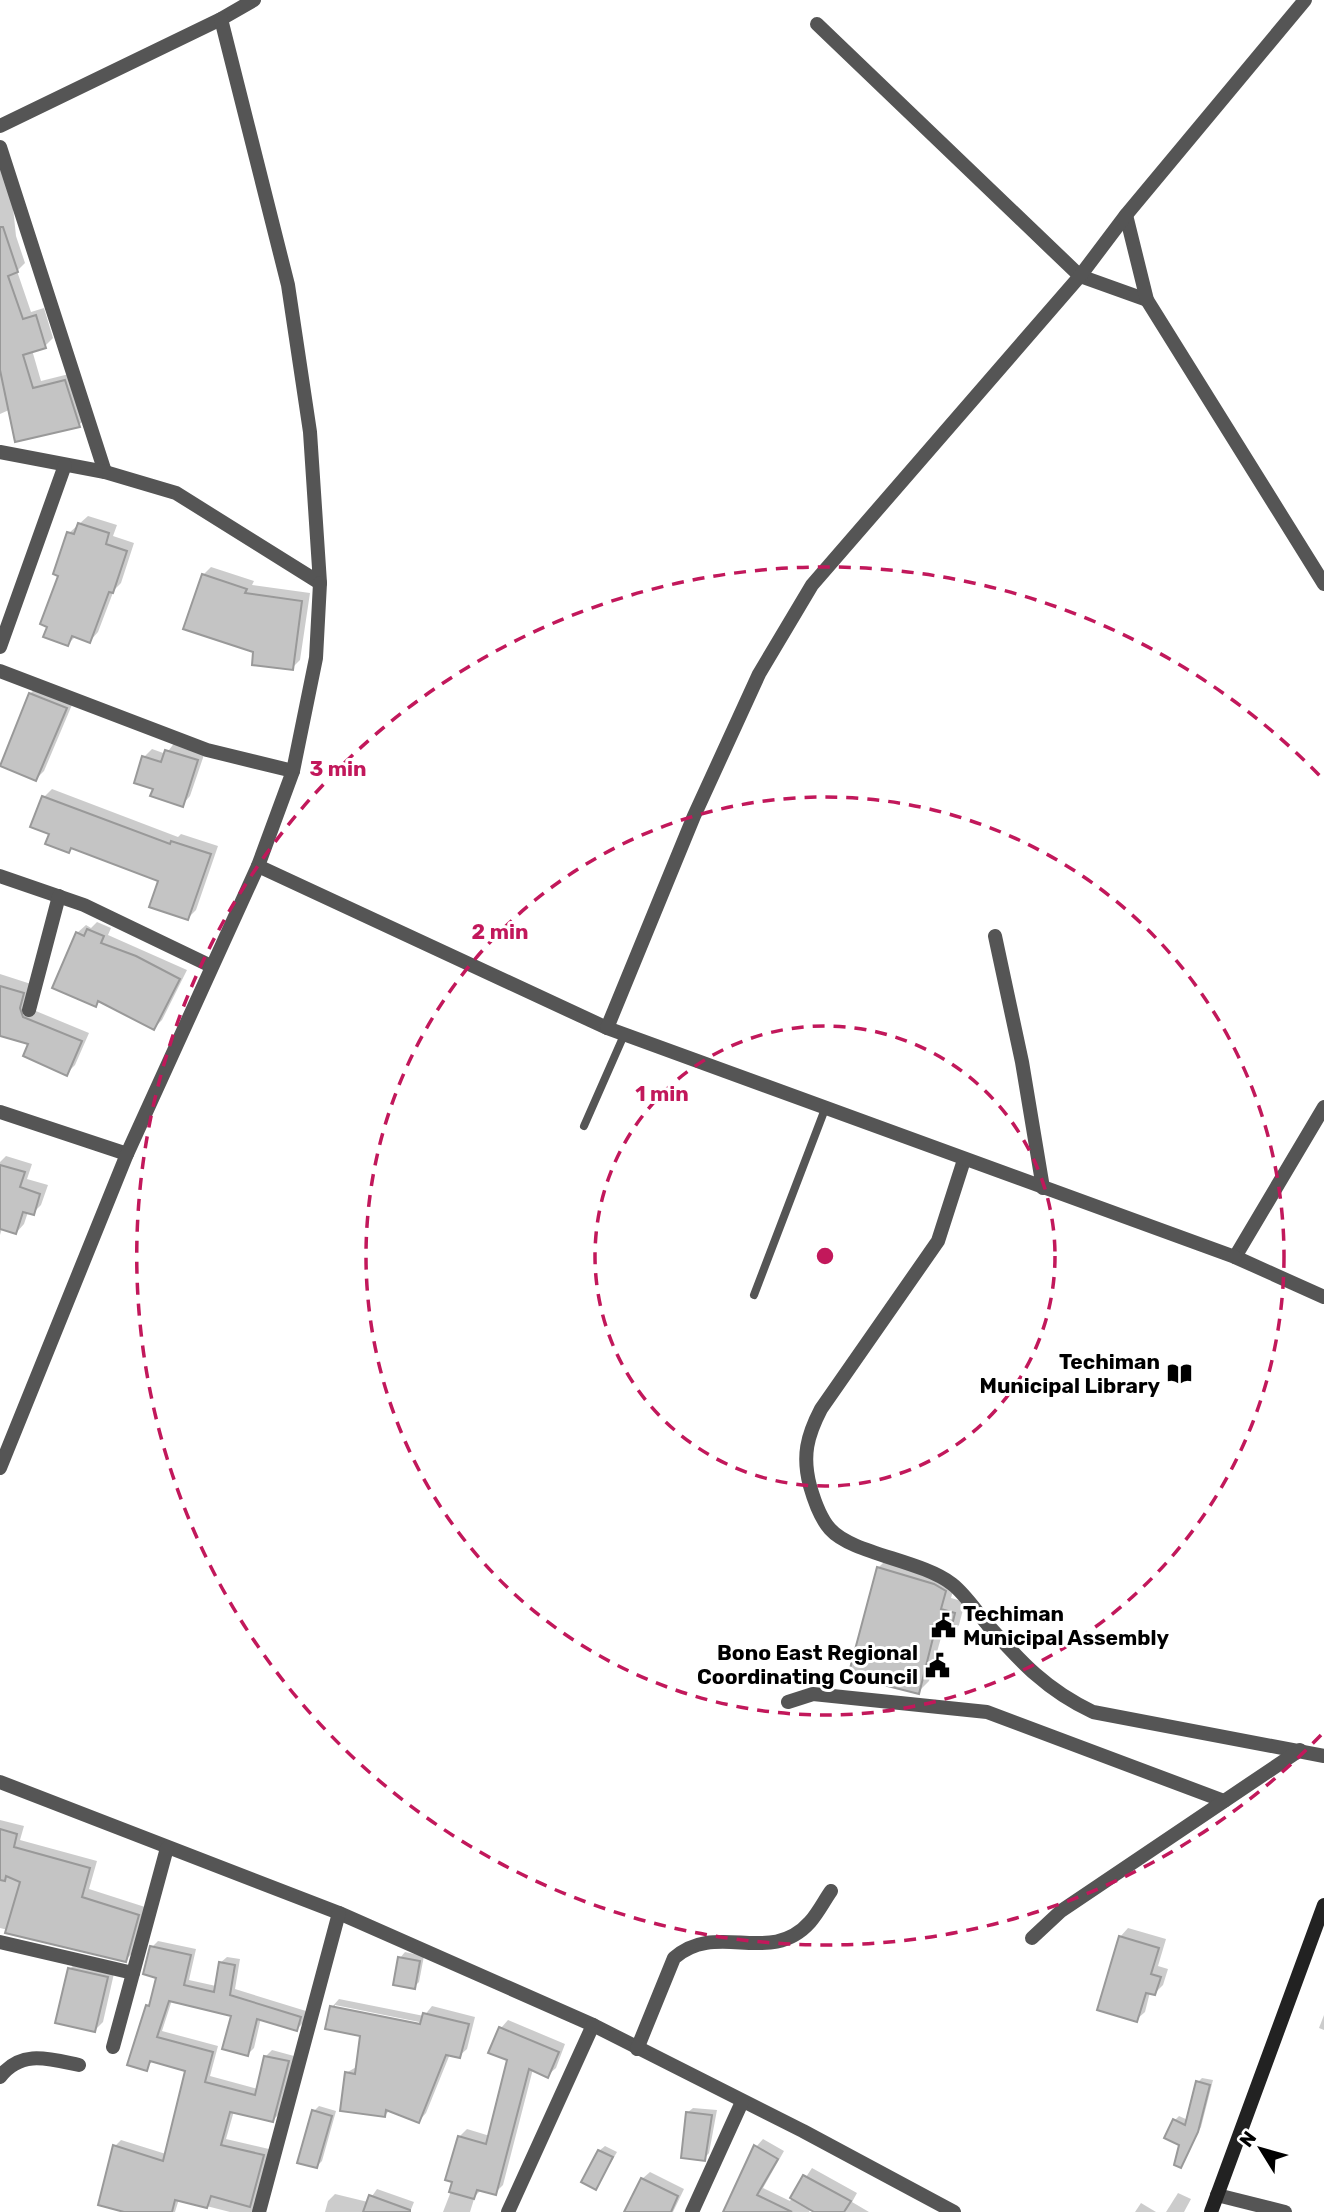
<svg xmlns="http://www.w3.org/2000/svg" width="1324" height="2212" font-family="Rubik,sans-serif">
<rect width="100%" height="100%" fill="#fff"/>
<g fill="#0003" fill-rule="evenodd">
<polygon points="0,165 10,179 16,236 25,263 17,271 31,312 44,308 53,338 45,346 32,350 41,381 73,373 87,417 79,425 9,410 0,414"/>
<polygon points="88,516 117,525 113,536 134,543 121,583 114,590 98,632 90,641 76,636 68,644 60,575 69,533"/>
<polygon points="211,567 254,581 252,585 310,593 300,660 292,668 255,651 203,575"/>
<polygon points="38,685 74,700 44,771 36,779 30,694"/>
<polygon points="175,742 205,752 190,796 182,805 155,788 144,757 152,749 166,754"/>
<polygon points="52,789 178,837 181,834 218,846 196,910 188,918 160,880 72,847 69,851 51,833 44,797"/>
<polygon points="97,922 111,928 108,935 187,970 162,1020 154,1028 100,1000 95,1005 77,933 86,925 91,928"/>
<polygon points="0,974 31,984 31,1009 89,1033 75,1065 67,1073 31,1043 0,1034"/>
<polygon points="6,1156 32,1164 27,1179 48,1185 41,1205 33,1213 28,1212 24,1224 16,1233 2,1228 0,1235 0,1162"/>
<polygon points="889,1557 956,1580 951,1598 965,1602 959,1625 948,1636 942,1634 929,1681 918,1692 878,1568"/>
<polygon points="0,1820 24,1826 20,1840 97,1861 89,1889 145,1907 133,1952 126,1960 0,1928"/>
<polygon points="1128,1928 1166,1939 1158,1966 1168,1969 1163,1985 1155,1993 1150,1992 1145,2012 1136,2020 1120,1937"/>
<polygon points="158,1941 196,1949 189,1980 216,1986 220,1963 227,1957 240,1959 235,1989 306,2011 303,2023 297,2029 261,2018 254,2048 248,2054 233,2015 172,2000 162,2031 218,2046 210,2076 258,2089 266,2056 272,2050 294,2056 279,2114 273,2120 234,2111 226,2139 269,2149 254,2212 230,2212 179,2199 175,2212 131,2212 115,2146 121,2140 166,2154 187,2069 153,2060 146,2069 147,2006 152,2001 158,1976 152,1947"/>
<polygon points="405,1952 424,1956 419,1982 414,1987 400,1958"/>
<polygon points="78,1960 115,1969 103,2022 95,2030 70,1969"/>
<path d="M 339,1999 L 424,2016 L 432,2006 L 475,2017 L 467,2049 L 459,2056 L 450,2054 L 426,2113 L 419,2121 L 390,2110 L 385,2115 L 346,2073 L 358,2066 L 361,2035 L 332,2007 ZM 335,2005 L 429,2024 L 428,2028 L 335,2009 Z"/>
<polygon points="1324,2015 1324,2030 1319,2028"/>
<polygon points="508,2020 565,2044 556,2068 548,2075 533,2069 503,2185 495,2193 482,2189 475,2196 470,2212 443,2212 455,2181 459,2137 467,2129 490,2136 509,2059 501,2028"/>
<polygon points="1202,2078 1213,2080 1201,2127 1181,2166 1181,2144 1175,2120 1179,2116 1188,2120 1198,2082"/>
<polygon points="319,2106 336,2111 322,2161 317,2166 314,2111"/>
<polygon points="693,2108 717,2110 709,2153 704,2159 687,2113"/>
<polygon points="763,2139 784,2151 763,2188 790,2201 812,2168 857,2193 852,2202 869,2212 818,2212 811,2208 809,2212 725,2212 756,2147"/>
<polygon points="605,2146 617,2152 596,2188 599,2151"/>
<polygon points="650,2172 684,2189 673,2212 626,2212 642,2179"/>
<polygon points="377,2189 414,2202 410,2212 325,2212 328,2201 335,2194 368,2202"/>
<polygon points="1178,2193 1191,2199 1184,2212 1166,2212"/>
<polygon points="1141,2203 1156,2212 1135,2212"/>
</g>
<g fill="#c4c4c4" stroke="#999" stroke-width="2">
<polygon points="0,227 3,227 18,272 8,276 23,319 36,315 46,348 23,355 33,388 65,380 80,427 15,442 0,370"/>
<polygon points="78,523 109,533 106,544 127,551 113,593 109,592 90,643 72,636 68,646 43,637 47,627 40,624 58,576 53,574 67,532 74,534"/>
<polygon points="202,574 247,589 245,593 302,601 293,670 252,665 253,652 183,629"/>
<polygon points="29,693 67,708 36,781 0,766"/>
<polygon points="165,750 198,760 183,807 150,796 153,789 134,783 142,756 161,762"/>
<polygon points="42,796 170,844 171,841 211,854 188,920 149,907 158,881 71,848 69,853 45,844 49,834 30,827"/>
<polygon points="87,929 104,936 101,943 136,956 180,979 154,1030 98,1001 96,1007 52,988 76,932 84,936"/>
<polygon points="0,986 24,993 20,1008 23,1017 82,1041 67,1076 23,1056 28,1044 0,1036"/>
<polygon points="0,1165 25,1172 20,1187 40,1194 34,1215 23,1212 16,1234 0,1229"/>
<polygon points="877,1567 934,1584 946,1591 941,1609 955,1613 949,1638 934,1634 919,1694 848,1676"/>
<polygon points="0,1829 17,1834 14,1847 90,1868 82,1897 139,1915 126,1962 5,1933 20,1882 6,1876 5,1881 0,1880"/>
<polygon points="1119,1936 1159,1948 1151,1974 1161,1977 1155,1995 1146,1993 1137,2022 1097,2010"/>
<polygon points="150,1946 191,1955 184,1985 214,1992 219,1962 235,1965 230,1995 301,2017 297,2031 257,2019 248,2056 222,2049 231,2016 169,2001 157,2037 213,2052 205,2082 255,2095 264,2056 289,2061 273,2122 230,2112 221,2145 264,2155 250,2207 211,2196 207,2208 175,2200 172,2212 124,2212 98,2205 113,2145 163,2161 185,2071 150,2061 147,2071 127,2065 146,2005 149,2006 156,1978 143,1974"/>
<polygon points="398,1957 420,1961 415,1989 393,1985"/>
<polygon points="68,1968 108,1977 95,2032 55,2023"/>
<polygon points="330,2006 420,2024 423,2013 469,2024 460,2058 446,2055 419,2123 386,2110 385,2117 340,2111 345,2072 355,2074 360,2036 325,2029"/>
<polygon points="499,2027 559,2052 548,2078 529,2069 496,2195 477,2190 474,2199 449,2192 452,2182 445,2180 458,2136 486,2144 507,2060 488,2053"/>
<polygon points="1196,2081 1210,2085 1198,2132 1181,2168 1174,2165 1179,2145 1164,2138 1173,2119 1185,2125"/>
<polygon points="312,2110 332,2116 317,2168 297,2163"/>
<polygon points="686,2112 712,2115 705,2161 681,2158"/>
<polygon points="754,2145 778,2159 757,2195 792,2212 723,2212"/>
<polygon points="598,2150 613,2157 596,2190 581,2182"/>
<polygon points="803,2175 851,2201 844,2212 814,2212 790,2198"/>
<polygon points="641,2178 678,2196 671,2212 624,2212"/>
<polygon points="369,2195 410,2210 410,2212 363,2212"/>
</g>
<g fill="none" stroke-linecap="round" stroke-linejoin="round">
<g stroke="#555" stroke-width="8">
<polyline points="584,1126 624,1035"/>
<polyline points="754,1295 825,1109"/>
</g>
<g stroke="#555" stroke-width="14">
<polyline points="817,24 1080,276 1147,300"/>
<polyline points="0,126 221,19 254,0"/>
<polyline points="0,147 105,472"/>
<polyline points="1126,215 1147,300 1324,584"/>
<polyline points="0,452 105,472 176,493 320,583 310,432 288,285 221,19"/>
<polyline points="0,647 65,465"/>
<polyline points="0,671 207,750 293,771"/>
<polyline points="258,866 607,1028"/>
<polyline points="0,876 84,905 211,966"/>
<polyline points="995,936 1022,1062 1043,1188"/>
<polyline points="29,1010 59,896"/>
<polyline points="1324,1107 1235,1257 1324,1297"/>
<polyline points="0,1112 127,1154"/>
<path d="M 964,1160 L 938,1241 L 821,1409 C 807,1436 802,1456 810,1486 C 814,1500 820,1518 830,1529 C 852,1554 921,1560 952,1584 C 965,1594 976,1611 987,1624 C 1021,1662 1046,1690 1093,1712 L 1324,1756"/>
<polyline points="1235,1257 607,1028 694,816 759,674 812,585 1080,276 1126,215 1305,0"/>
<polyline points="0,1468 127,1154 258,866 293,771 316,658 320,583"/>
<polyline points="788,1702 813,1694 987,1712 1224,1801"/>
<polyline points="0,1782 339,1913 593,2025 508,2212"/>
<polyline points="1032,1938 1061,1911 1300,1750"/>
<polyline points="0,1942 133,1973"/>
<polyline points="593,2025 803,2131 954,2212"/>
<polyline points="113,2047 167,1848"/>
<path d="M 637,2049 L 674,1958 C 717,1920 770,1967 810,1922 C 818,1913 824,1901 831,1891"/>
<path d="M 0,2077 C 21,2049 50,2059 79,2065"/>
<polyline points="1217,2195 1285,2212"/>
<polyline points="259,2212 339,1913"/>
<polyline points="692,2212 742,2102"/>
</g>
<polyline stroke="#222" stroke-width="14" points="1211,2212 1324,1905"/>
</g>
<g fill="none" stroke="#c2185b" stroke-width="3.5" stroke-dasharray="12 9">
<circle cx="825" cy="1256" r="230"/>
<circle cx="825" cy="1256" r="459"/>
<path d="M1321 1735A689 689 0 1 1 1321 777"/>
</g>
<defs>
<symbol id="library-bare" viewBox="-9 -9 18 18"><path d="M-6-4Q-3-5.5-.7-3.5V5Q-3 3-6 4ZM6-4Q3-5.5 .7-3.5V5Q3 3 6 4Z" fill="#000" stroke="#fff" stroke-width="2.5" paint-order="stroke"/></symbol>
<symbol id="civic-bare" viewBox="-9 -9 18 18"><path d="M-.6-6.5H3V-4.5H.6V-3L4-1V1h2V6H-6V1h2V-1L-.6-3ZM-1.2 2.5V6h2.4V2.5Z" fill="#000" stroke="#fff" stroke-width="2.5" paint-order="stroke"/></symbol>
</defs>
<g fill-rule="evenodd">
<use href="#library-bare" x="1162" y="1356" width="35" height="35"/>
<use href="#civic-bare" x="926" y="1608" width="35" height="35"/>
<use href="#civic-bare" x="920" y="1648" width="35" height="35"/>
</g>
<g text-anchor="middle" stroke-width="6" stroke-linejoin="round" paint-order="stroke">
<g font-size="21" font-weight="bold" fill="#000" stroke="#fff" text-anchor="end">
<text x="1160" y="1369">Techiman<tspan x="1160" dy="24">Municipal Library</tspan></text>
<text x="963" y="1621" text-anchor="start">Techiman<tspan x="963" dy="24">Municipal Assembly</tspan></text>
<text x="918" y="1660">Bono East Regional<tspan x="918" dy="24">Coordinating Council</tspan></text>
</g>
</g>
<circle cx="825" cy="1256" r="10" fill="#c2185b" stroke="#fff" stroke-width="3.5"/>
<g font-size="21" text-anchor="middle" font-weight="bold" fill="#c2185b" stroke="#fff" stroke-width="6" stroke-linejoin="round" paint-order="stroke">
<text x="338" y="776">3 min</text>
<text x="500" y="939">2 min</text>
<text x="662" y="1101">1 min</text>
</g>
<g transform="translate(1261 2149) rotate(307)" stroke="#ffffff" stroke-width="5" paint-order="stroke">
<path d="M0-5L12 26L0 18L-12 26Z" fill="#000000"/>
<text y="-10" font-size="19" font-weight="bold" text-anchor="middle" fill="#000000">N</text>
</g>
</svg>
